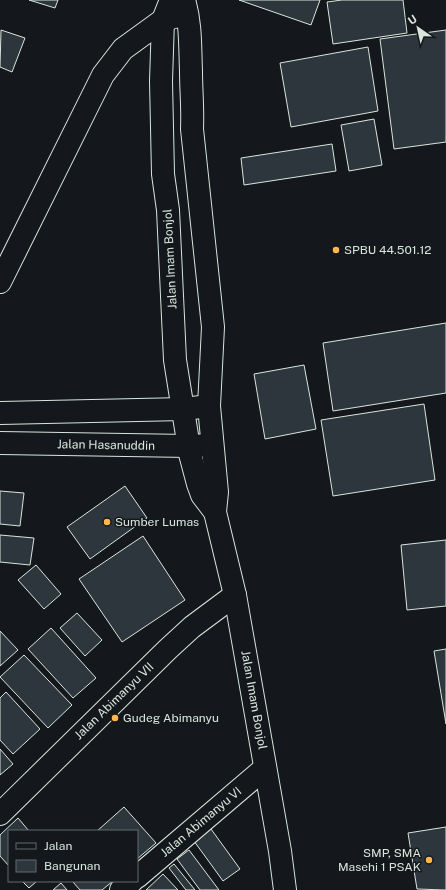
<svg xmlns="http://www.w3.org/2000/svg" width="446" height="890" font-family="'Public Sans',sans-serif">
<rect width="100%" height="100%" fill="#14181c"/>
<g fill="#2c363c" stroke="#d8e6dc">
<polygon points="29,0 58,0 55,8"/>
<polygon points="239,0 320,0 311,25"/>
<polygon points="342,0 403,0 407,33 333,44 327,2"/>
<polygon points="1,30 25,38 12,72 0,67"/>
<polygon points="446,30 446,142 394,149 380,39"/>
<polygon points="368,47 378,111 291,127 280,63"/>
<polygon points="374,119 382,165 349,171 341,125"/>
<polygon points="332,144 336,171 244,185 241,158"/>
<polygon points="446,323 446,393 333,411 323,343"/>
<polygon points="304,365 316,429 265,439 254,374"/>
<polygon points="424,404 435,480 333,496 321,420"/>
<polygon points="125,486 147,518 90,559 67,527"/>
<polygon points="0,491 24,493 20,526 0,524"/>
<polygon points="0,535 34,538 30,565 0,562"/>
<polygon points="143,536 185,600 122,642 79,579"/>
<polygon points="446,540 446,606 407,610 401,545"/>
<polygon points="36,565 61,594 44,609 18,580"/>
<polygon points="77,613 102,640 85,656 60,628"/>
<polygon points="51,628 96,678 73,698 28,649"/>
<polygon points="0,631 18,650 0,666"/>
<polygon points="446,649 446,724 434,651"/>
<polygon points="24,655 72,705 48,728 0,677"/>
<polygon points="6,692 40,729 13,754 0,740 0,698"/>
<polygon points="0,749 13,764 0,775"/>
<polygon points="124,807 156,843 137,859 137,831 97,831"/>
<polygon points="18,818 29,831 9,831 9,866 0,856 0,835"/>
<polygon points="446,827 446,890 417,889 408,833"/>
<polygon points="211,829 240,869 223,881 194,841"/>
<polygon points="189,850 219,890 200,890 177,859"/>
<polygon points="174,864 195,890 186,890 169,868"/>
<polygon points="163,874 178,890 146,890"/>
<polygon points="22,881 37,881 29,888"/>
<polygon points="75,881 113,881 102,890 80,890 73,882"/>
<polygon points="61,883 67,890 53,890"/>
</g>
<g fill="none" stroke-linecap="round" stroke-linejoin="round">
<defs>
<g id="minor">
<polyline points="0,814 168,649 192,627 235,595"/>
<polyline points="137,877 265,768"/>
<polyline points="121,890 132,881"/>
</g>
<g id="tertiary">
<polyline points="0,282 103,75 123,49 163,20 178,16"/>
<polyline points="0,413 184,409 209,406"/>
<polyline points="0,443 189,446 212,445"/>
</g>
<g id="primary">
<polyline points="171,0 163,20 161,81 163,174 168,210 175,360 190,454 198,484 202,495 215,512"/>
<path d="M 184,0 C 191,23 190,47 191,71 C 191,90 193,109 192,129 L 213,327 L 209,406 L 217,492 L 215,512 L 235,595 L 280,851 L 285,890"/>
</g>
</defs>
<use href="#minor" stroke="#d8e6dc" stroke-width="24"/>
<use href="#tertiary" stroke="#d8e6dc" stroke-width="24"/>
<use href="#primary" stroke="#d8e6dc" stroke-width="24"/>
<use href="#minor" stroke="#14181c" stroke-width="22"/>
<use href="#tertiary" stroke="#14181c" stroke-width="22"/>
<use href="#primary" stroke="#14181c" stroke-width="22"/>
</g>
<g fill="#ffb74d" stroke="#14181c" stroke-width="1.5">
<circle cx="336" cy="250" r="4"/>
<circle cx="107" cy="522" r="4"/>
<circle cx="115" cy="718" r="4"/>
<circle cx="429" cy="860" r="4"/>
</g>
<g text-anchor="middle" stroke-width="3" stroke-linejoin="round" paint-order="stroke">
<g font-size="12" fill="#d8e6dc" stroke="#14181c" text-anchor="start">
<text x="344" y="254">SPBU 44.501.12</text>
<text x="115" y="526">Sumber Lumas</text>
<text x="123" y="722">Gudeg Abimanyu</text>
<text x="421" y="857" text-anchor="end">SMP, SMA<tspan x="421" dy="14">Masehi 1 PSAK</tspan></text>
</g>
<g font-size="12" fill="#d8e6dc" stroke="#14181c">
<text transform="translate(170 259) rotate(-93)" y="4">Jalan Imam Bonjol</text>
<text transform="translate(106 445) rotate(1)" y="4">Jalan Hasanuddin</text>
<text transform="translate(254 700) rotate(80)" y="4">Jalan Imam Bonjol</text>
<text transform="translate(114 701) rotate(-44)" y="4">Jalan Abimanyu VII</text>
<text transform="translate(201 822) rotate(-40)" y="4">Jalan Abimanyu VI</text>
</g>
</g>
<rect x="8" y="830" width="130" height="52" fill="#14181c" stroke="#626a69"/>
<rect x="16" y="843" width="20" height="6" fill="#14181c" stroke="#626a69"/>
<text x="44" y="850" font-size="12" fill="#d8e6dc">Jalan</text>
<rect x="16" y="860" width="20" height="12" fill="#2c363c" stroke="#626a69"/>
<text x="44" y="870" font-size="12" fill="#d8e6dc">Bangunan</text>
<g transform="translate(418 28) rotate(326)" stroke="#14181c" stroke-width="3" paint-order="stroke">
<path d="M0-3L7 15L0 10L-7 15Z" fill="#d8e6dc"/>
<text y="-6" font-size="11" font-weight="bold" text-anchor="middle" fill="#d8e6dc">U</text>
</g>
</svg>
